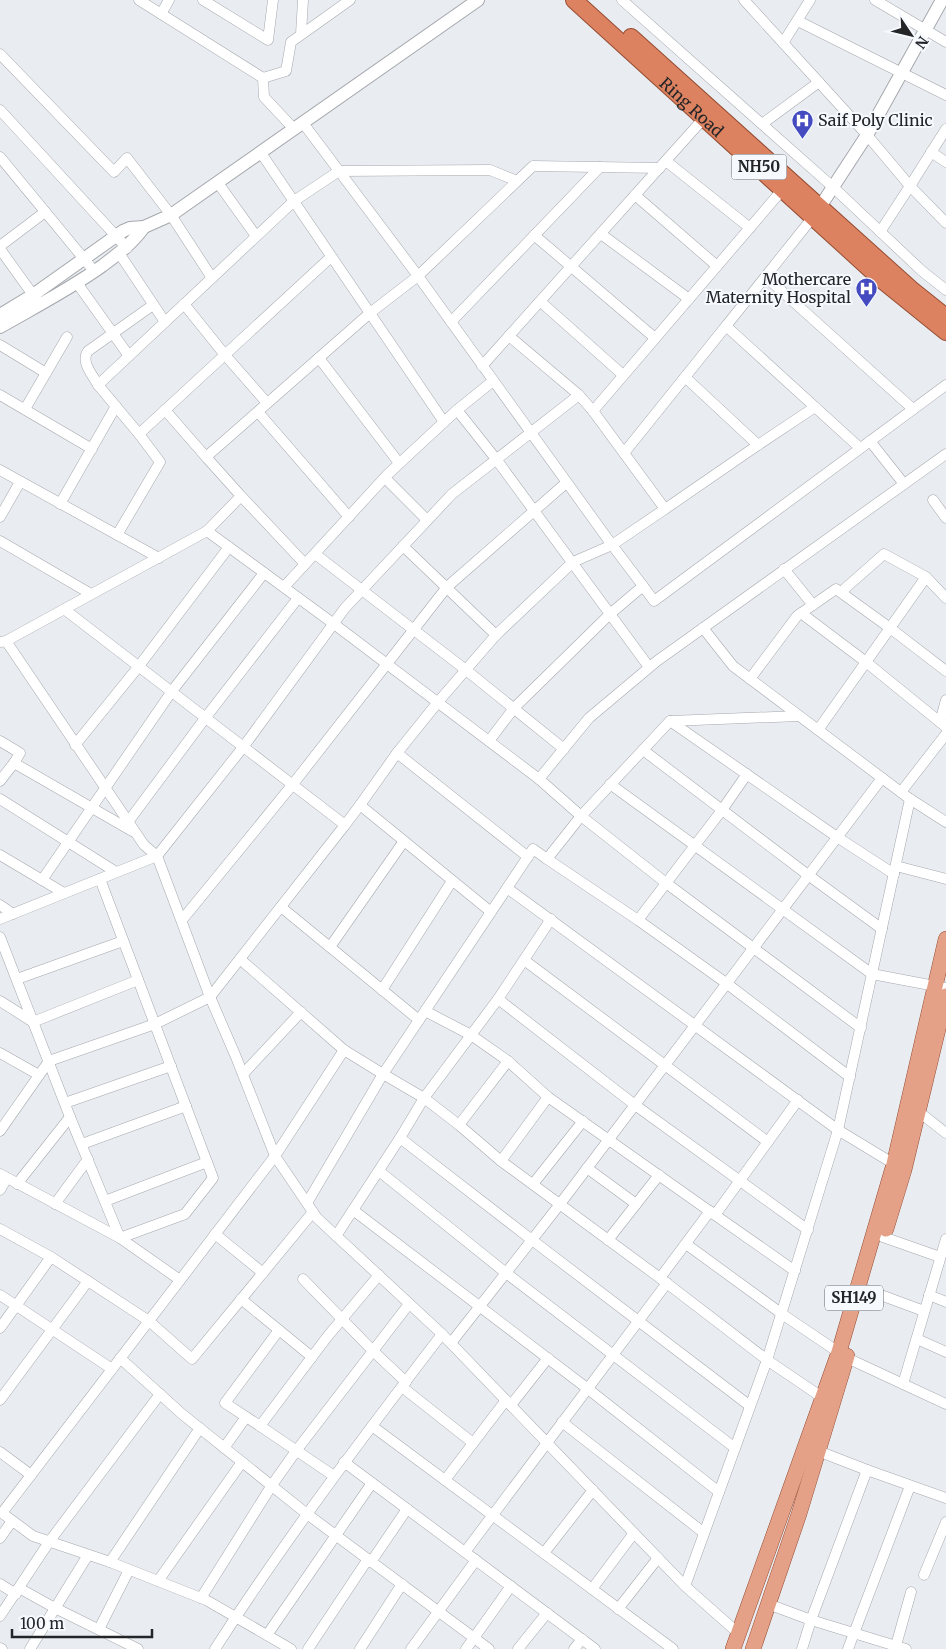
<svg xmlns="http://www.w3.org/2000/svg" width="946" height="1649" font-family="Merriweather,serif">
<rect width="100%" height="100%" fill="#e9edf2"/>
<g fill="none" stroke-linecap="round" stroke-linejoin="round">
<defs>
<g id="minor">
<polyline points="139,0 263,78 264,97 294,129"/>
<polyline points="203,0 268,40 273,0"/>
<polyline points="622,0 834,188 922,271 946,290"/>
<polyline points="744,0 867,135 910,186 880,232"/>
<polyline points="875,0 946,42"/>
<polyline points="161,14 169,0"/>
<polyline points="798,21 946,95"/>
<polyline points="301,34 303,0"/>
<polyline points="783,43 810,0"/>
<polyline points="0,54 114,172 127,158 171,215 212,278"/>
<polyline points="263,78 286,71 291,42 350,0"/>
<polyline points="0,110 127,248"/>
<polyline points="303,123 418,276 612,545 573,562 496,635 438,702 397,753 528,857"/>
<polyline points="762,124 819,82"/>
<polyline points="946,129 910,186 946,223"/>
<polyline points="931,152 946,162"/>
<polyline points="261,153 444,422"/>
<polyline points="0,157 94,271"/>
<polyline points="666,161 750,228"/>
<polyline points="218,183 256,236"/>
<polyline points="635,195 717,266"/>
<polyline points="601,234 689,299"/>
<polyline points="534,235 655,338"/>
<polyline points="0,246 45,212"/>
<polyline points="0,249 36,299"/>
<polyline points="119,253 165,322"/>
<polyline points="766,277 913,409"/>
<polyline points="77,283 129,356"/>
<polyline points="541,302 623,375"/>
<polyline points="184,304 225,355 267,403"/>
<polyline points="451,322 600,167"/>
<polyline points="726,326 813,217"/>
<polyline points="509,336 579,395"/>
<polyline points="0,345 46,373"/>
<polyline points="319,358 399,463"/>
<polyline points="482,366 704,118"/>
<path d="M 98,385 C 93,375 80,362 88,351 L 153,305"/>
<polyline points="0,395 92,449"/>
<polyline points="25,409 67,337"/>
<polyline points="165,410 206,457"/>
<polyline points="457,410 493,381"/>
<polyline points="593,411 665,509 612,545 643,586"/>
<polyline points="258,412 349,517"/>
<polyline points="139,434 98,385 294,201 339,171 490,170 517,181"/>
<polyline points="870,441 904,484"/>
<polyline points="758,445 815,407"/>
<polyline points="624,453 726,326 860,448"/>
<polyline points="0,470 159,558"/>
<polyline points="385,478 427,520"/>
<polyline points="241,496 305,564"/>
<polyline points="933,500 946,518"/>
<polyline points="60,504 116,406"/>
<polyline points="665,509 758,445 685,377"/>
<polyline points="0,517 20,482"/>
<polyline points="207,531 241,496 206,457 370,313 418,276 533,166 660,168"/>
<polyline points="117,535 160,462 139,434 331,257"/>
<polyline points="0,541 91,594"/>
<polyline points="403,546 496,635"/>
<polyline points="315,554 466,670 564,749"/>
<polyline points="784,569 813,605"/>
<polyline points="284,587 388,474 457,410 496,459 649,667"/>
<polyline points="841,592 884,554 926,577"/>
<polyline points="64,609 345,825 360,805 491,912"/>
<polyline points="801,613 866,662 946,727"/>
<polyline points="703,628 733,666 910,799 946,822"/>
<polyline points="0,642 6,641 207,531 334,624 539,779"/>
<polyline points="750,679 797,616 836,589 890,628 946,671"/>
<polyline points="799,716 670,721 581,816 666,883 861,1028"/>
<polyline points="670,721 837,837 894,874"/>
<polyline points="940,722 946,700"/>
<polyline points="818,730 926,577 946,598"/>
<polyline points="0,741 20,753 14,763"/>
<polyline points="489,741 514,708 610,614 643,586 654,601 946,385"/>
<polyline points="75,745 139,666 229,547"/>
<polyline points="643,750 808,875 882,929"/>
<polyline points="0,781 14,763 132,831"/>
<polyline points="610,784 872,974 946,988"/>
<polyline points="901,792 946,734"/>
<polyline points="0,799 116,872"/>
<polyline points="360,805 397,753"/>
<polyline points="128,822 206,717 298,598"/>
<polyline points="0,855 64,893"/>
<polyline points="547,859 638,920 722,810 747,774"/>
<polyline points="896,866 946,879"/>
<polyline points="42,880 172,691 264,573"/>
<polyline points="507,888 533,849 547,859 581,816 539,779 589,718 657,661 946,454"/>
<polyline points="0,905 13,914"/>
<polyline points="281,907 419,1020"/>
<polyline points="0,919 157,856 144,845 6,641"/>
<polyline points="551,919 498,999 635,1105 808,1230"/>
<polyline points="182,920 293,784 447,587 566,483"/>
<polyline points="638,920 726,983 850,1077"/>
<polyline points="0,937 70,1117 120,1238 180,1280"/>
<polyline points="330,947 404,841"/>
<polyline points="240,959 344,1050 383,1074 307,1203"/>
<polyline points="524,960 768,1142"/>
<polyline points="17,979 123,941"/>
<polyline points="382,990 452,881"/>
<polyline points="0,1001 33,1022 138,980"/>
<polyline points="425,1011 471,1035 508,1061 548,1097 715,1215"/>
<polyline points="0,1053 39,1075"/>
<polyline points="243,1074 301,1012"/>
<polyline points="65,1103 171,1066"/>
<polyline points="919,1112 946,1133"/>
<polyline points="459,1125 508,1061"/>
<polyline points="0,1131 49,1061 155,1024 210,997 345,825"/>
<polyline points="400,1138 532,1240 750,1406"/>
<polyline points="82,1144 186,1106"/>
<polyline points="501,1161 548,1097"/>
<polyline points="587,1168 636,1204"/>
<polyline points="379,1171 506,1273 735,1448"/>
<polyline points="0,1174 120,1238 185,1214 213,1178 100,879"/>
<polyline points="17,1184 70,1117"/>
<polyline points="533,1184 583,1121"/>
<polyline points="0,1190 7,1178"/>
<polyline points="105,1201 207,1162"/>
<polyline points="55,1204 88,1159"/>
<polyline points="353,1210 588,1389 719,1492"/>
<polyline points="0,1229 51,1257"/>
<polyline points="215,1234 263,1273"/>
<polyline points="336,1236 400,1138 424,1098 498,999"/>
<polyline points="883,1237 940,1257"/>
<polyline points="608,1240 659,1175"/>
<polyline points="686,1244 782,1314 847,1358 903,1384 946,1239"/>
<polyline points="795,1271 715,1215 798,1100"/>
<polyline points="660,1278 710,1211"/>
<polyline points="303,1279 373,1351 406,1382"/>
<polyline points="867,1290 924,1311"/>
<polyline points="0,1295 112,1369"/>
<polyline points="929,1295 946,1302"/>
<polyline points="241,1299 312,1357"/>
<polyline points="0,1328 51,1257 149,1321 192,1359 313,1212"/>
<polyline points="917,1339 946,1352"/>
<polyline points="451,1343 560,1204 882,778"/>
<polyline points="120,1358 182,1414 307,1514 489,1649"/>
<polyline points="903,1384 946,1404"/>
<polyline points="402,1387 473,1443"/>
<polyline points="0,1400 88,1281"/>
<polyline points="826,1400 767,1360 660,1278 501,1161 459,1125 424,1098 383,1074 507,888 838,1130 899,1167"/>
<polyline points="511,1405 548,1358"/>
<polyline points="562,1422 704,1533"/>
<polyline points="260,1426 225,1403 279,1330"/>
<polyline points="372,1426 673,1649"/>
<polyline points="224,1448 246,1417"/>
<polyline points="818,1451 867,1470 946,1498"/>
<polyline points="0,1452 31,1475"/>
<polyline points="344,1462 595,1649"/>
<polyline points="334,1476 260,1426 327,1337 379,1275"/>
<polyline points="445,1480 506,1400"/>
<polyline points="0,1538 12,1521"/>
<polyline points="465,1552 667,1283"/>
<polyline points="544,1553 593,1490"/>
<polyline points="110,1562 200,1428"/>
<polyline points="371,1562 407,1509"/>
<polyline points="924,1575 946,1522"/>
<polyline points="158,1581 242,1462"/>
<polyline points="0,1584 16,1594"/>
<polyline points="685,1586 767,1360 838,1130 910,799"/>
<polyline points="19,1588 55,1608 138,1649"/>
<polyline points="592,1589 634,1533"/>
<polyline points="201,1598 272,1485 296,1451 409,1304"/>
<polyline points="768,1604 811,1620 906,1649"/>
<polyline points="618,1609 658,1558"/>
<polyline points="0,1616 49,1542 160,1394"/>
<polyline points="99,1629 129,1570"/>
<polyline points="738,1633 685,1586 442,1334 317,1218 275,1156 236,1057 210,997 157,856 244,746 345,608 452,494 579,395 593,411 783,189"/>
<polyline points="267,1635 372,1483"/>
<polyline points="0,1648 2,1649"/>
<polyline points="30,1649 88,1555"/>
<path d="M 215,1649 C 285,1540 363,1437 442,1334"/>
<polyline points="291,1649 206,1600 110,1562 33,1536 2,1513 275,1156 344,1050"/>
<polyline points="308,1649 368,1559"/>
<polyline points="360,1649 402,1584"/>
<polyline points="411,1649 476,1560"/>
<polyline points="466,1649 511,1586"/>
<polyline points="518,1649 547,1613"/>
<polyline points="574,1649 582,1639"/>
<polyline points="802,1649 811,1620 867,1470"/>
<polyline points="848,1649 910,1486"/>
<polyline points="895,1649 911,1592"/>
</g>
<g id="tertiary">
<polyline points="816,213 867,135 942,0"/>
<polyline points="0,315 33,295 123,231 130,228 144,227 171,215 478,0"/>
<path d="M 0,327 C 35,307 70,289 102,266 C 118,254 132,244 144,227"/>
</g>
<g id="primary">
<polyline points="886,1229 904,1170 946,996"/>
<polyline points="733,1649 839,1352 894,1164 946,939"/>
<polyline points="753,1649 799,1514 847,1356"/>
</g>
<g id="trunk">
<path id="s1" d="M 574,0 L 883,281 L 946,332"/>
<polyline points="631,37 911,289 946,317"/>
</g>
</defs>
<use href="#minor" stroke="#a5a8ad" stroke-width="11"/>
<use href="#tertiary" stroke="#a5a8ad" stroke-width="14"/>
<use href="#primary" stroke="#964d33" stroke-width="16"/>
<use href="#trunk" stroke="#964d33" stroke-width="18"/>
<use href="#minor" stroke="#fff" stroke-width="10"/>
<use href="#tertiary" stroke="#fff" stroke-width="12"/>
<use href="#primary" stroke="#e5a188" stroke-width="15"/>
<use href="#trunk" stroke="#dc8260" stroke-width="16"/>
</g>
<defs>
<symbol id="hospital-pin" viewBox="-11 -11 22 30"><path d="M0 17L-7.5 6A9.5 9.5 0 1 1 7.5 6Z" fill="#444abf" stroke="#f6faff"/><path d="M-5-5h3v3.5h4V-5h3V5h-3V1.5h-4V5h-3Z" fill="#fff"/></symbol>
</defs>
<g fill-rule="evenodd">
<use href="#hospital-pin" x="790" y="108" width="25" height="34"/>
<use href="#hospital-pin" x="854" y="276" width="25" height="34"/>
</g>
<g text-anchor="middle" stroke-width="4" stroke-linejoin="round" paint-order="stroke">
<g fill="#f6faff" stroke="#636568" stroke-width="1">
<rect x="731.5" y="154.5" width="55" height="25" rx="4"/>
<rect x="825" y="1285.5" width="58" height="25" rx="4"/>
</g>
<g font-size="15" font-weight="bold" fill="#242527">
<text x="759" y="172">NH50</text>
<text x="854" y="1303">SH149</text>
</g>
<g font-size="16" fill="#242527" stroke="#f6faff">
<text dy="6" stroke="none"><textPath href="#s1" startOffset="159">Ring Road</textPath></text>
</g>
<g font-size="16" fill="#242527" stroke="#f6faff" text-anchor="start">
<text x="818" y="126">Saif Poly Clinic</text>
<text x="851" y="285" text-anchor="end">Mothercare<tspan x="851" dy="18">Maternity Hospital</tspan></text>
</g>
</g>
<g transform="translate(911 35) rotate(125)" stroke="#f6faff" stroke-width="4" paint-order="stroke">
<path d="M0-4L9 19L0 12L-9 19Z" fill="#242527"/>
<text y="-8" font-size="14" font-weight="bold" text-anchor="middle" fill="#242527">N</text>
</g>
<path d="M12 1629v8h140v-8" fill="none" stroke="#242527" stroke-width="2.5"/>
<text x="20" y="1629" font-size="15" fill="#242527" stroke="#f6faff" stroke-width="4" paint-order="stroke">100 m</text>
</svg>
